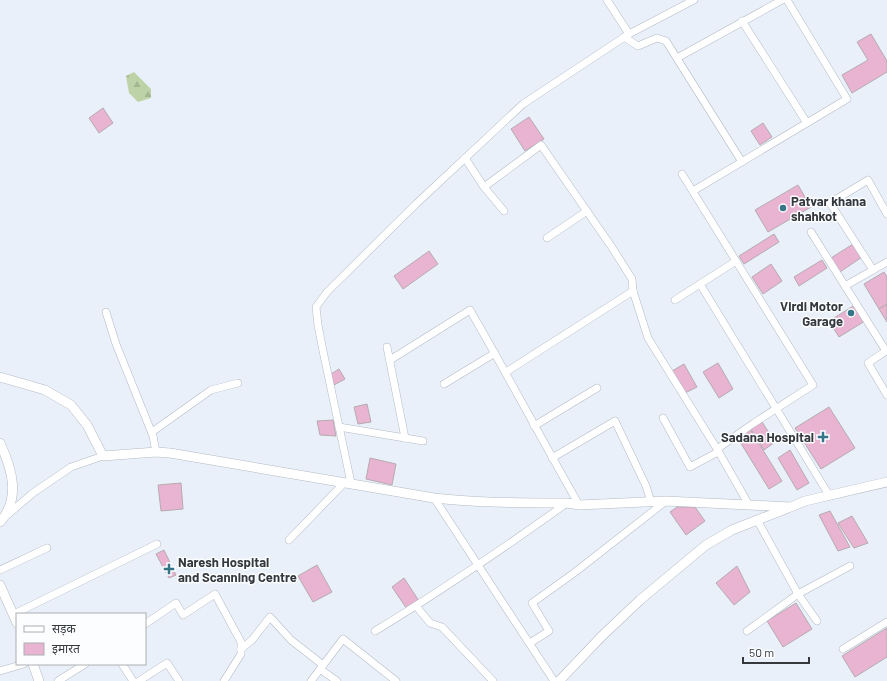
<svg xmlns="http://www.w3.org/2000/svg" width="887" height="681" font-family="Barlow,'Noto Sans Devanagari',sans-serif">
<defs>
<pattern id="forest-firs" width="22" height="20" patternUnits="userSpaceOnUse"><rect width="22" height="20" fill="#bdd3a7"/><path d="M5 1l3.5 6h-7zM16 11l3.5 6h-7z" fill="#a3b691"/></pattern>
</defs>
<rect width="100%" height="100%" fill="#e9f0f9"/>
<polygon fill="url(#forest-firs)" points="134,72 151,89 151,98 138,102 129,93 126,76"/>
<g fill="#e9b4d1" stroke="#b5abb0">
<polygon points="871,34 887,61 887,72 852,93 842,75 868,60 857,42"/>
<polygon points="103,108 113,123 99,133 89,118"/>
<polygon points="529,117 544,139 525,151 511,129"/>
<polygon points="763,123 772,137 760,145 751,131"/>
<polygon points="798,185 811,207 768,232 755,210"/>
<polygon points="774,234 779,242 744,264 739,256"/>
<polygon points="853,244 862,257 840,272 831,258"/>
<polygon points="429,251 438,264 403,289 394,276"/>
<polygon points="822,260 827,268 799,286 794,277"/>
<polygon points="771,264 782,281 763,294 752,277"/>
<polygon points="884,272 887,277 887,304 879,309 864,284"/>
<polygon points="887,304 887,322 879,309"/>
<polygon points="855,305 865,321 839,337 829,321"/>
<polygon points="718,363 733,389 719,398 703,372"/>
<polygon points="684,364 697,387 685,393 672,371"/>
<polygon points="339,369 345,379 334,385 331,374"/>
<polygon points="367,404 371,422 358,424 354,407"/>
<polygon points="829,407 855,448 821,469 795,428"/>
<polygon points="333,420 336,436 320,435 317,421"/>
<polygon points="762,422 775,442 764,450 751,429"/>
<polygon points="750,429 782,481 769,489 737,437"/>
<polygon points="790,450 809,483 797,490 778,458"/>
<polygon points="370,458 396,464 392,485 366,479"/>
<polygon points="181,483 183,509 161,511 158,485"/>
<polygon points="677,507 695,507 705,521 686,535 670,512"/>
<polygon points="830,511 850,547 838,551 819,515"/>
<polygon points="852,516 868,543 854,548 838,523"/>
<polygon points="164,550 176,575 169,578 156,554"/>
<polygon points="317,565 332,592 313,602 298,576"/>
<polygon points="737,566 750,592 734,605 716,583"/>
<polygon points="404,578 419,601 407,609 392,587"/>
<polygon points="796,603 812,629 783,647 767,621"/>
<polygon points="887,628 887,657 855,677 842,656"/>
</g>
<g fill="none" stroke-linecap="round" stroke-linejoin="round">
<defs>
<g id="minor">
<polyline points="607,0 629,34"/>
<polyline points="742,21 807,123"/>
<polyline points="624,37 638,46 657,38 666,41 742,162"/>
<polyline points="677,58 782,0"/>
<polyline points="465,158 484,187 504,211"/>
<polyline points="484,187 541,145 611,246 632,279 633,291 648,338 717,449 749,505"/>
<polyline points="693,191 847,99 787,0"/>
<polyline points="811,232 886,351 868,363 887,395"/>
<polyline points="547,238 587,211"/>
<polyline points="873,270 830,203 868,180 887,214"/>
<polyline points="700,284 829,495"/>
<polyline points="845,286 887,262"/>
<polyline points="675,300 736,261 682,174"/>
<polyline points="106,312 116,344 153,436 156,452"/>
<polyline points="387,347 405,438"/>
<path d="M 390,360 L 470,310 C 507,374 542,440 579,505"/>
<polyline points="506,372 633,291"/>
<polyline points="444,384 495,353"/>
<polyline points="663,418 690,467 718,452"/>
<polyline points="534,426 597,388"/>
<polyline points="339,427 423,441"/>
<polyline points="152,432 211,390 238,383"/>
<polyline points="717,449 754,423 813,385 736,261"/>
<polyline points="552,458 615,421 646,486 651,502"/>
<polyline points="351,483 323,351 318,325 316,307 327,292 416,204 523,104 629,34 694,0"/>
<polyline points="434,498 554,681"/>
<polyline points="6,516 33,493 71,467 103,456"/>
<polyline points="757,520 798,594 817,621"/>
<polyline points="289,540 345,482"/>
<polyline points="0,570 47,548"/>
<polyline points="416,606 430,623 442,627 493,681"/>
<polyline points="14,614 157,544"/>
<polyline points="145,624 176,603 183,615 215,594 241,642 241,654 224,681"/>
<path d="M 375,631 C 441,591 504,548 567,503"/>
<polyline points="747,631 798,594 850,566"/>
<polyline points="530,643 549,631 532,603 574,573 666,501"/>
<polyline points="241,649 252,640 270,617 291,640 323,665"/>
<polyline points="843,649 887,622"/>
<polyline points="122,664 133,681"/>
<polyline points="320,669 337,681"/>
<polyline points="0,671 24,664"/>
<polyline points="58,681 85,664"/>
<polyline points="139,681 167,663 179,681"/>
<polyline points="311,681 343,639 396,681"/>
</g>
<g id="tertiary">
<path d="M 0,377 L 45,390 L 71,405 L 87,425 L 103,456 L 156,452 L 170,453 L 434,498 C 479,503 523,503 567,503 L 579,505 L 666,501 L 791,507 L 805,501 L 887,482"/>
<path d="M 0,443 C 12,469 21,498 0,522"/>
<polyline points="0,585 17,623"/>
<polyline points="33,664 39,681"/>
<polyline points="559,681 602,636 640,600 706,545 732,530 788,508"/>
</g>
</defs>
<use href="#minor" stroke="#b3bac3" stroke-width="8"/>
<use href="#tertiary" stroke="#b3bac3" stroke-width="10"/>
<use href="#minor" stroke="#fff" stroke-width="7"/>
<use href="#tertiary" stroke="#fff" stroke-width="9"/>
</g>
<g fill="#347688" stroke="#fbfdff" stroke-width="1.5">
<circle cx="783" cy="208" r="4"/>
<circle cx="851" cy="313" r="4"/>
<path d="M821 431h4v4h4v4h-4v4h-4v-4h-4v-4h4z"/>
<path d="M167 563h4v4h4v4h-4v4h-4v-4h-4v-4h4z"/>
</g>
<g text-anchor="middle" stroke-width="3" stroke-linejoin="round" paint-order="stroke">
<g font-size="13" font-weight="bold" fill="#35383c" stroke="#fbfdff" text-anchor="start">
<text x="791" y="206">Patvar khana<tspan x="791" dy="15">shahkot</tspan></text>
<text x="843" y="311" text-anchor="end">Virdi Motor<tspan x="843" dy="15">Garage</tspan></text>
<text x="814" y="442" text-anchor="end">Sadana Hospital</text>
<text x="178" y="567">Naresh Hospital<tspan x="178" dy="15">and Scanning Centre</tspan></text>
</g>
</g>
<rect x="16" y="613" width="130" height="52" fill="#fbfdff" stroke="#acaeb1"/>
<rect x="24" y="626" width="20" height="6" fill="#ffffff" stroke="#acaeb1"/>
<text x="52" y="633" font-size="12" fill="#35383c">सड़क</text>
<rect x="24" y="643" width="20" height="12" fill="#e9b4d1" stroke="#acaeb1"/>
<text x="52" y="653" font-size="12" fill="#35383c">इमारत</text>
<path d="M743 657v6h66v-6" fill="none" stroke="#35383c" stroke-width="2"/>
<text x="749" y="657" font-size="12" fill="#35383c" stroke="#fbfdff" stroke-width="3" paint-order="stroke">50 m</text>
</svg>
